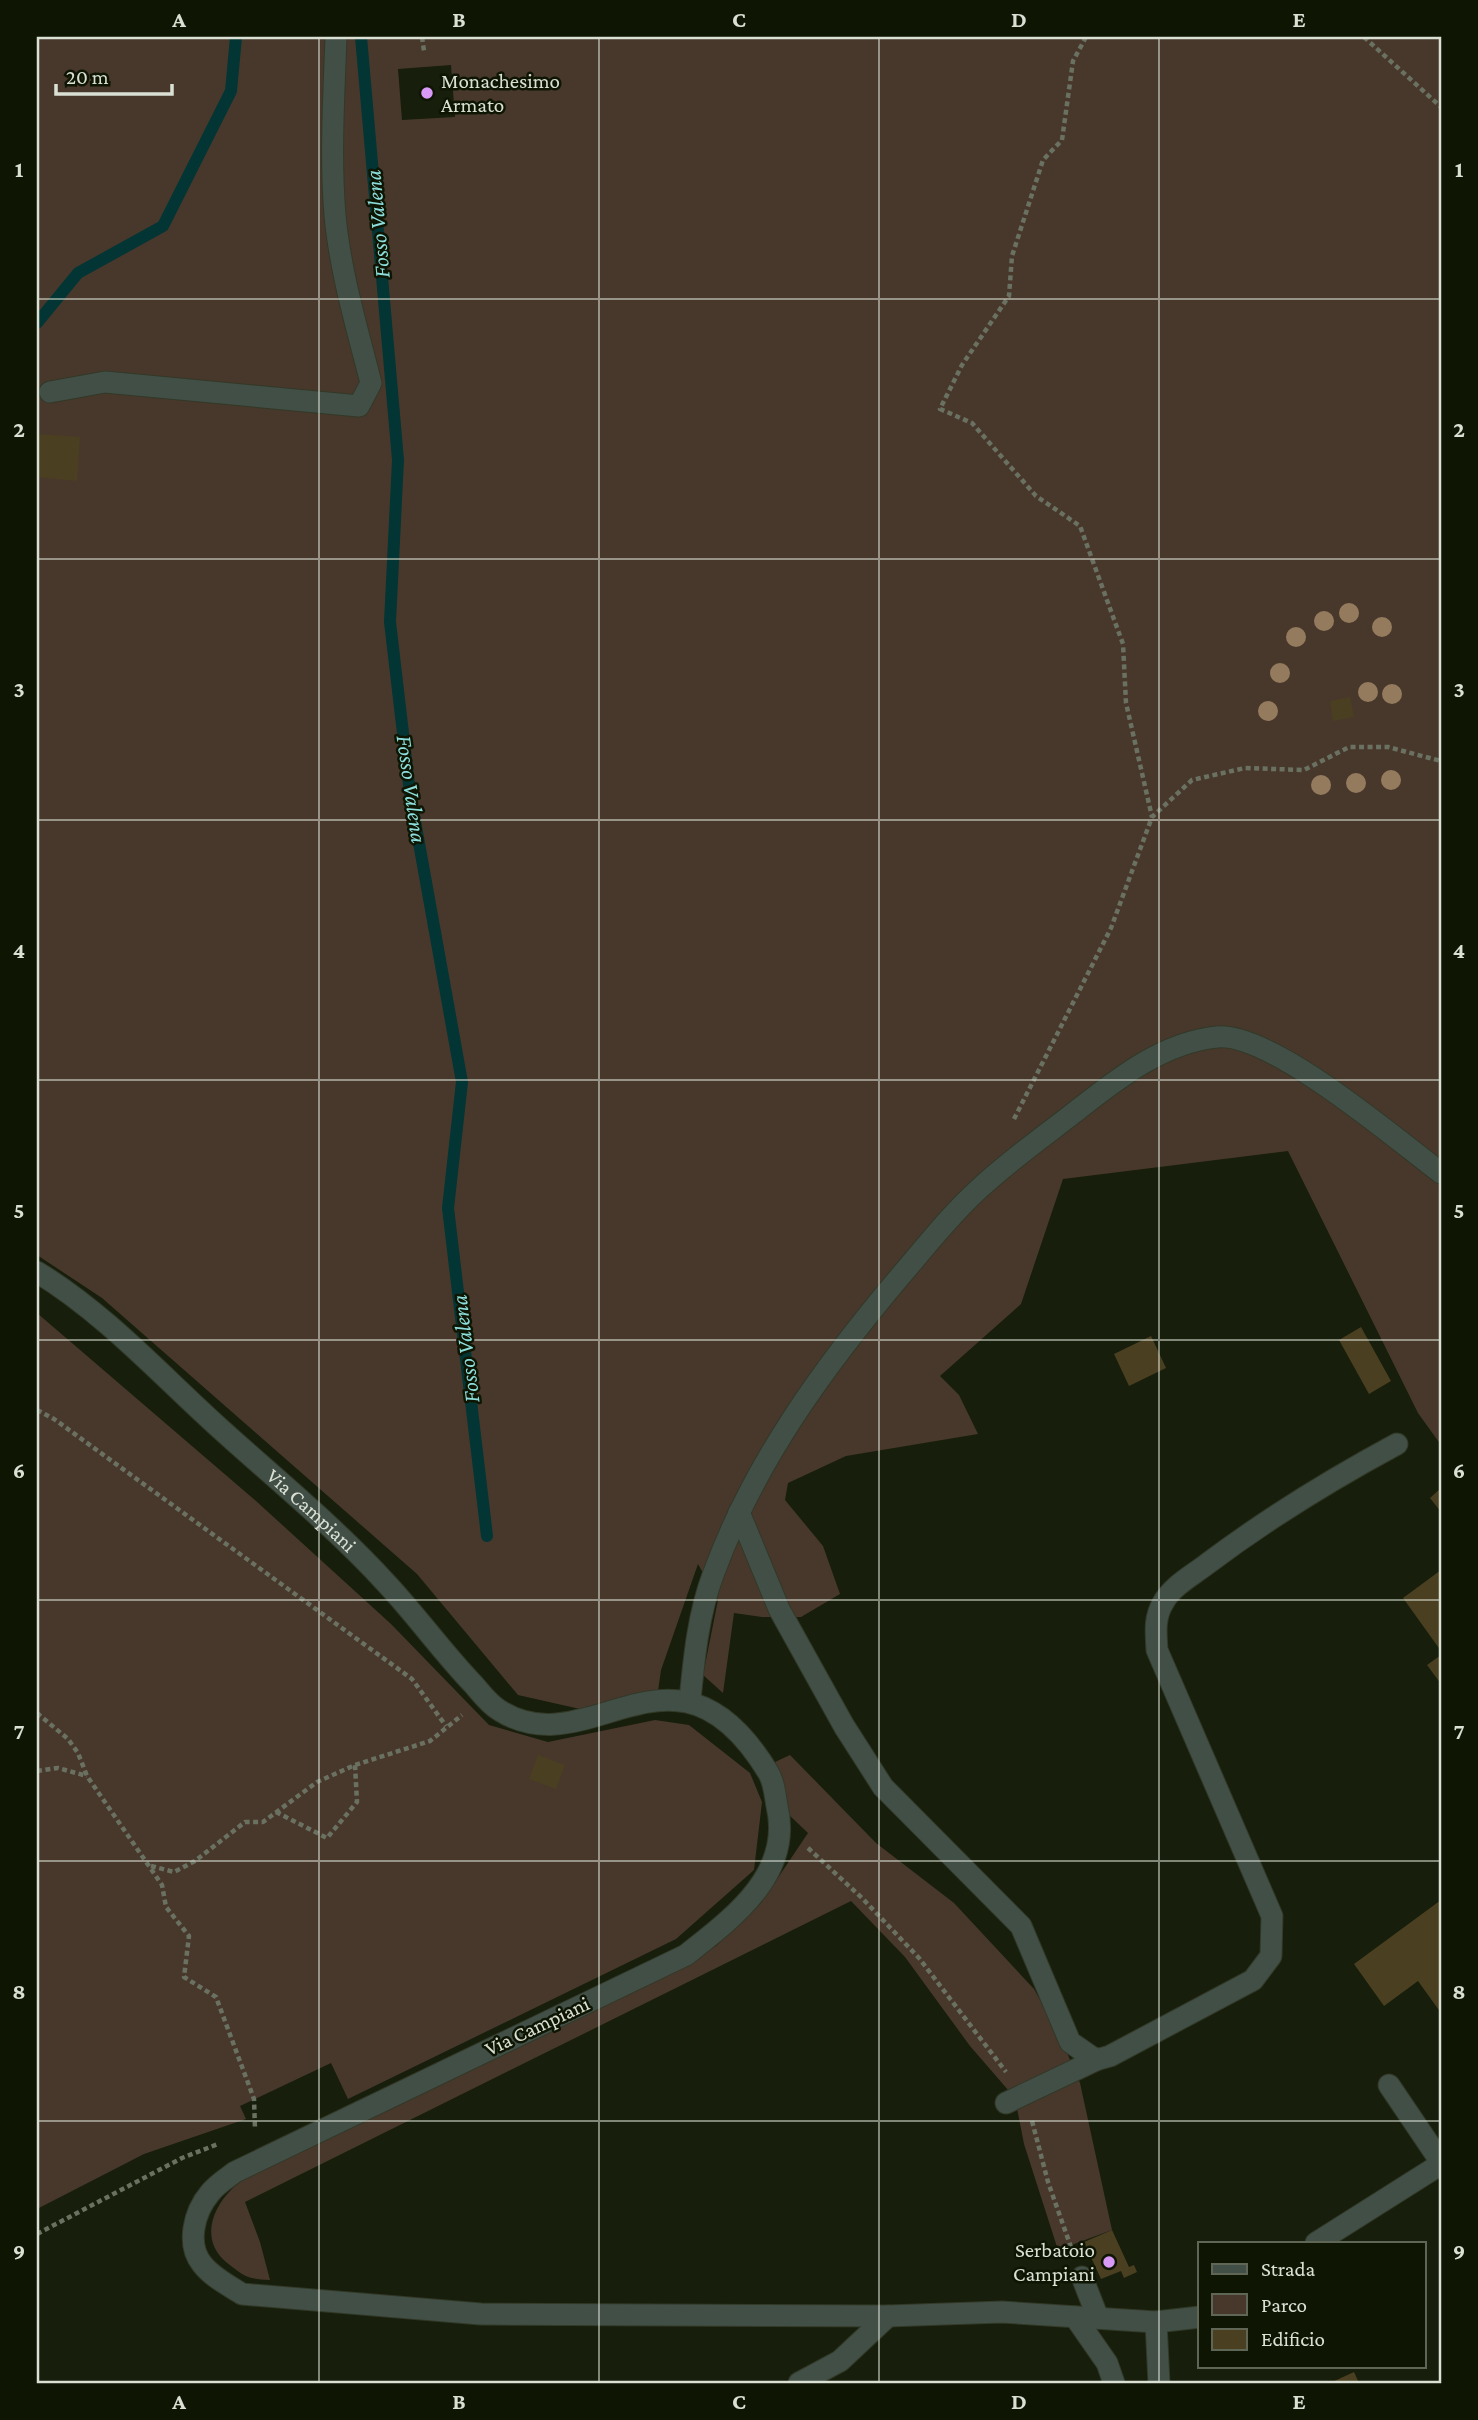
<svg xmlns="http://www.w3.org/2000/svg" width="1478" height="2420" font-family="'Crimson Pro',serif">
<rect width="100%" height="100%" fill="#171e0b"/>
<g fill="#48382c" fill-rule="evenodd">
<path d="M 37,37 L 1441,37 L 1441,1445 L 1418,1413 L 1288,1151 L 1063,1179 L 1021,1304 L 940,1376 L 959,1395 L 978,1434 L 846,1456 L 788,1483 L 785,1500 L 823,1546 L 840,1594 L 801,1617 L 762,1617 L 734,1613 L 723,1693 L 703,1675 L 718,1600 L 698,1564 L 661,1670 L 658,1691 L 580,1709 L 518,1695 L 417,1574 L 102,1298 L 37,1255 ZM 451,65 L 455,117 L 402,120 L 398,69 Z"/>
<polygon points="37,1313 256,1501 391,1624 489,1725 548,1742 655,1720 689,1725 750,1773 762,1802 754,1870 676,1939 348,2099 331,2063 240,2106 246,2119 144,2154 37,2209"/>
<path d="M 790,1755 L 876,1843 L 954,1903 L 1034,1989 L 1059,2034 L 1080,2083 L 1112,2230 L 1058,2250 L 1024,2144 L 1015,2098 L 970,2046 L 905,1957 L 851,1901 L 245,2202 L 260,2242 L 270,2280 C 246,2279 244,2276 226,2262 C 201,2241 211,2210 231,2190 C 240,2180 257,2173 269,2166 L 716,1946 L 761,1903 L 808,1833 L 787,1813 L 775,1762 Z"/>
</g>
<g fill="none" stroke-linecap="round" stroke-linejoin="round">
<g stroke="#033534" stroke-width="12">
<polyline points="361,37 398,460 390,622 410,793 462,1082 448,1208 487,1536"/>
<polyline points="37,323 78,273 163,226 231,91 236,37"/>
</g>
</g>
<g fill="#4a3f20">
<polygon points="37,434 80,437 77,481 37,477"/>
<polygon points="1350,697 1354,717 1333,721 1330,701"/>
<polygon points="1361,1327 1391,1381 1369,1394 1339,1340"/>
<polygon points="1151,1336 1166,1368 1129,1386 1114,1354"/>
<polygon points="1441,1488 1441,1512 1430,1498"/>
<polygon points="1441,1570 1441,1651 1403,1598"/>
<polygon points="1441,1655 1441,1684 1427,1665"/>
<polygon points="538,1755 565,1765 556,1789 529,1779"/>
<polygon points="1441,1900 1441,2013 1418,1981 1384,2006 1354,1964"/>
<polygon points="1112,2230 1129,2267 1134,2265 1137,2272 1124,2278 1121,2271 1101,2279 1084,2242"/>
<polygon points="1354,2372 1359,2383 1330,2383"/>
</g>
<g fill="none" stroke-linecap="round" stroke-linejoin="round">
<defs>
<g id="minor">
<path d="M 50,392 L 105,382 L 359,406 L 371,383 C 357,328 340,271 335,215 C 330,156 334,95 336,37"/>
<path id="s1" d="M 37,1272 C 103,1312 158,1372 215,1424 C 272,1476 334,1526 386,1583 C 417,1616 443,1653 474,1685 C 481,1693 489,1704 499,1710 C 590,1769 674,1618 768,1772 C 774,1781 775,1795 777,1806 C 793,1874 733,1918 686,1955 L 235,2172 C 227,2178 216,2185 210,2193 C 194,2212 186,2244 202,2264 C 212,2277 228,2285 242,2294 L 481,2314 L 888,2316 L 1002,2312 L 1156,2322 L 1200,2317"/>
<path d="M 739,1512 L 779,1609 L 844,1726 L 883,1787 L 1021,1926 L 1070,2042 L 1096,2060 L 1110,2056 L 1253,1980 L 1271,1956 L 1272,1916 L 1157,1650 C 1156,1633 1154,1618 1163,1603 C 1172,1586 1193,1575 1207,1564 C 1267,1519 1330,1480 1397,1444"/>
<path d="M 690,1700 C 694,1659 698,1615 713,1575 C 754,1462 825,1365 903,1273 C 927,1245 952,1213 980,1188 C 1007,1163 1037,1141 1066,1119 C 1110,1085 1158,1043 1217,1037 C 1271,1032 1396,1139 1441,1173"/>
<polyline points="1389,2085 1441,2162"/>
<polyline points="1006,2103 1096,2060"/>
<polyline points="1316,2243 1441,2164"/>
<polyline points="1082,2277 1098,2318"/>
<polyline points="1075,2317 1107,2363 1114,2383"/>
<polyline points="1156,2322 1159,2383"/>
<polyline points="799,2383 840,2361 888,2316"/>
</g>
</defs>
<use href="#minor" stroke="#323927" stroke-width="23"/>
<g stroke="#6a7161" stroke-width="4.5" stroke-dasharray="5 3.5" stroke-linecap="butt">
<polyline points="422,37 424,51"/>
<polyline points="1086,37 1073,61 1062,140 1043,160 1012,256 1009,296 962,365 940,409 972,423 1036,496 1080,526 1123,644 1126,703 1152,817"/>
<polyline points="1364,37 1441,107"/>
<polyline points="1014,1119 1111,928 1152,817 1192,780 1245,768 1304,770 1349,747 1388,747 1441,761"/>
<polyline points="37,1410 54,1419 412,1679 446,1726"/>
<polyline points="37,1713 68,1739 78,1753 87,1776 162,1885 166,1907 189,1936 184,1977 216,1997 254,2099 255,2129"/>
<polyline points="37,1771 58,1768 87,1776"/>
<polyline points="276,1812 327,1838 357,1802 355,1765"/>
<polyline points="808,1848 862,1898 919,1958 1006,2072"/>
<polyline points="151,1866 174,1872 195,1861 245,1822 263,1822 317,1782 355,1765 430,1741 462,1715"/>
<polyline points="1032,2121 1048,2182 1072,2250"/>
<polyline points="37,2234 182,2158 218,2144"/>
</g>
<use href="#minor" stroke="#424f47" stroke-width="21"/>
</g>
<g fill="#957b5d">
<circle cx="1349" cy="613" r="10"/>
<circle cx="1324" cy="621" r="10"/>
<circle cx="1382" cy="627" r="10"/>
<circle cx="1296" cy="637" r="10"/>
<circle cx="1280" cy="673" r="10"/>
<circle cx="1368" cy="692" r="10"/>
<circle cx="1392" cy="694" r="10"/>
<circle cx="1268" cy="711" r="10"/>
<circle cx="1391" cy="780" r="10"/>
<circle cx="1356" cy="783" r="10"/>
<circle cx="1321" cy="785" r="10"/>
</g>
<path fill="none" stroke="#dae0d3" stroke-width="2" stroke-opacity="0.55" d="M 319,37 L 319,2383M 599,37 L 599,2383M 879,37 L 879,2383M 1159,37 L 1159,2383M 37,299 L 1441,299M 37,559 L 1441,559M 37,820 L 1441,820M 37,1080 L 1441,1080M 37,1340 L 1441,1340M 37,1600 L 1441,1600M 37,1861 L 1441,1861M 37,2121 L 1441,2121"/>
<g fill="#d99af7" stroke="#0e1503" stroke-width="2.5">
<circle cx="427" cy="93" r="7"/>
<circle cx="1109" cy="2262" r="7"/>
</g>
<g text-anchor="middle" stroke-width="5" stroke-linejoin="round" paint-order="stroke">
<g font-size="21" fill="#dae0d3" stroke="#0e1503" text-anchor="start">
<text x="441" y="88">Monachesimo<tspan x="441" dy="24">Armato</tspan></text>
<text x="1095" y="2257" text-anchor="end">Serbatoio<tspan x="1095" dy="24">Campiani</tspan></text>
</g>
<g font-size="21" fill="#dae0d3" stroke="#0e1503">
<text dy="7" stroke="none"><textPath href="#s1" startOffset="364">Via Campiani</textPath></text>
<text transform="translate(537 2026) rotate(-25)" y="7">Via Campiani</text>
</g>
<g font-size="23" font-style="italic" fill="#8cdddb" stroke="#0e1503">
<text transform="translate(377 224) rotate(-95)" y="8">Fosso Valena</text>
<text transform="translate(412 789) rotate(82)" y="8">Fosso Valena</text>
<text transform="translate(465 1349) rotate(-97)" y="8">Fosso Valena</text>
</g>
</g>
<rect width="1478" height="2420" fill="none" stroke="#0e1503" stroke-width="77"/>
<rect x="1198" y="2242" width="228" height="126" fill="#0e1503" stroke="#606656" stroke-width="2"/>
<rect x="1212" y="2264" width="35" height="10" fill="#424f47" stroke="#606656" stroke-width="2"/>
<text x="1261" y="2276" font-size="21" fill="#dae0d3">Strada</text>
<rect x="1212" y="2294" width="35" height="21" fill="#48382c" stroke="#606656" stroke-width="2"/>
<text x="1261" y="2312" font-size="21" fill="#dae0d3">Parco</text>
<rect x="1212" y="2329" width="35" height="21" fill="#4a3f20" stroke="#606656" stroke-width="2"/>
<text x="1261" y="2346" font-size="21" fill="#dae0d3">Edificio</text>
<path d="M56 84v10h116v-10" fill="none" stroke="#dae0d3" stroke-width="3.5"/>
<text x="66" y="84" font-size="21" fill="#dae0d3" stroke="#0e1503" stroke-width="5" paint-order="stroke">20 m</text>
<rect x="38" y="38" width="1402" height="2344" fill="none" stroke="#dae0d3" stroke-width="2.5"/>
<g font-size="23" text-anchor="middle" font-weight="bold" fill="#dae0d3">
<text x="179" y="27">A</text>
<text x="459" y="27">B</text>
<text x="739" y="27">C</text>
<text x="1019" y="27">D</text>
<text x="1299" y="27">E</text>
<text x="19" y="177">1</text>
<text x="1459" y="177">1</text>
<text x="19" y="437">2</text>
<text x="1459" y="437">2</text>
<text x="19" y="697">3</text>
<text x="1459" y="697">3</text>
<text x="19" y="958">4</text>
<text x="1459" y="958">4</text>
<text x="19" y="1218">5</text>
<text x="1459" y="1218">5</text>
<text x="19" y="1478">6</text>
<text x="1459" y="1478">6</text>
<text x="19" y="1739">7</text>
<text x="1459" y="1739">7</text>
<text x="19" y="1999">8</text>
<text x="1459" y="1999">8</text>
<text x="19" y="2259">9</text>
<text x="1459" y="2259">9</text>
<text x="179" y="2409">A</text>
<text x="459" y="2409">B</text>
<text x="739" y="2409">C</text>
<text x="1019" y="2409">D</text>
<text x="1299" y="2409">E</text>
</g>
</svg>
